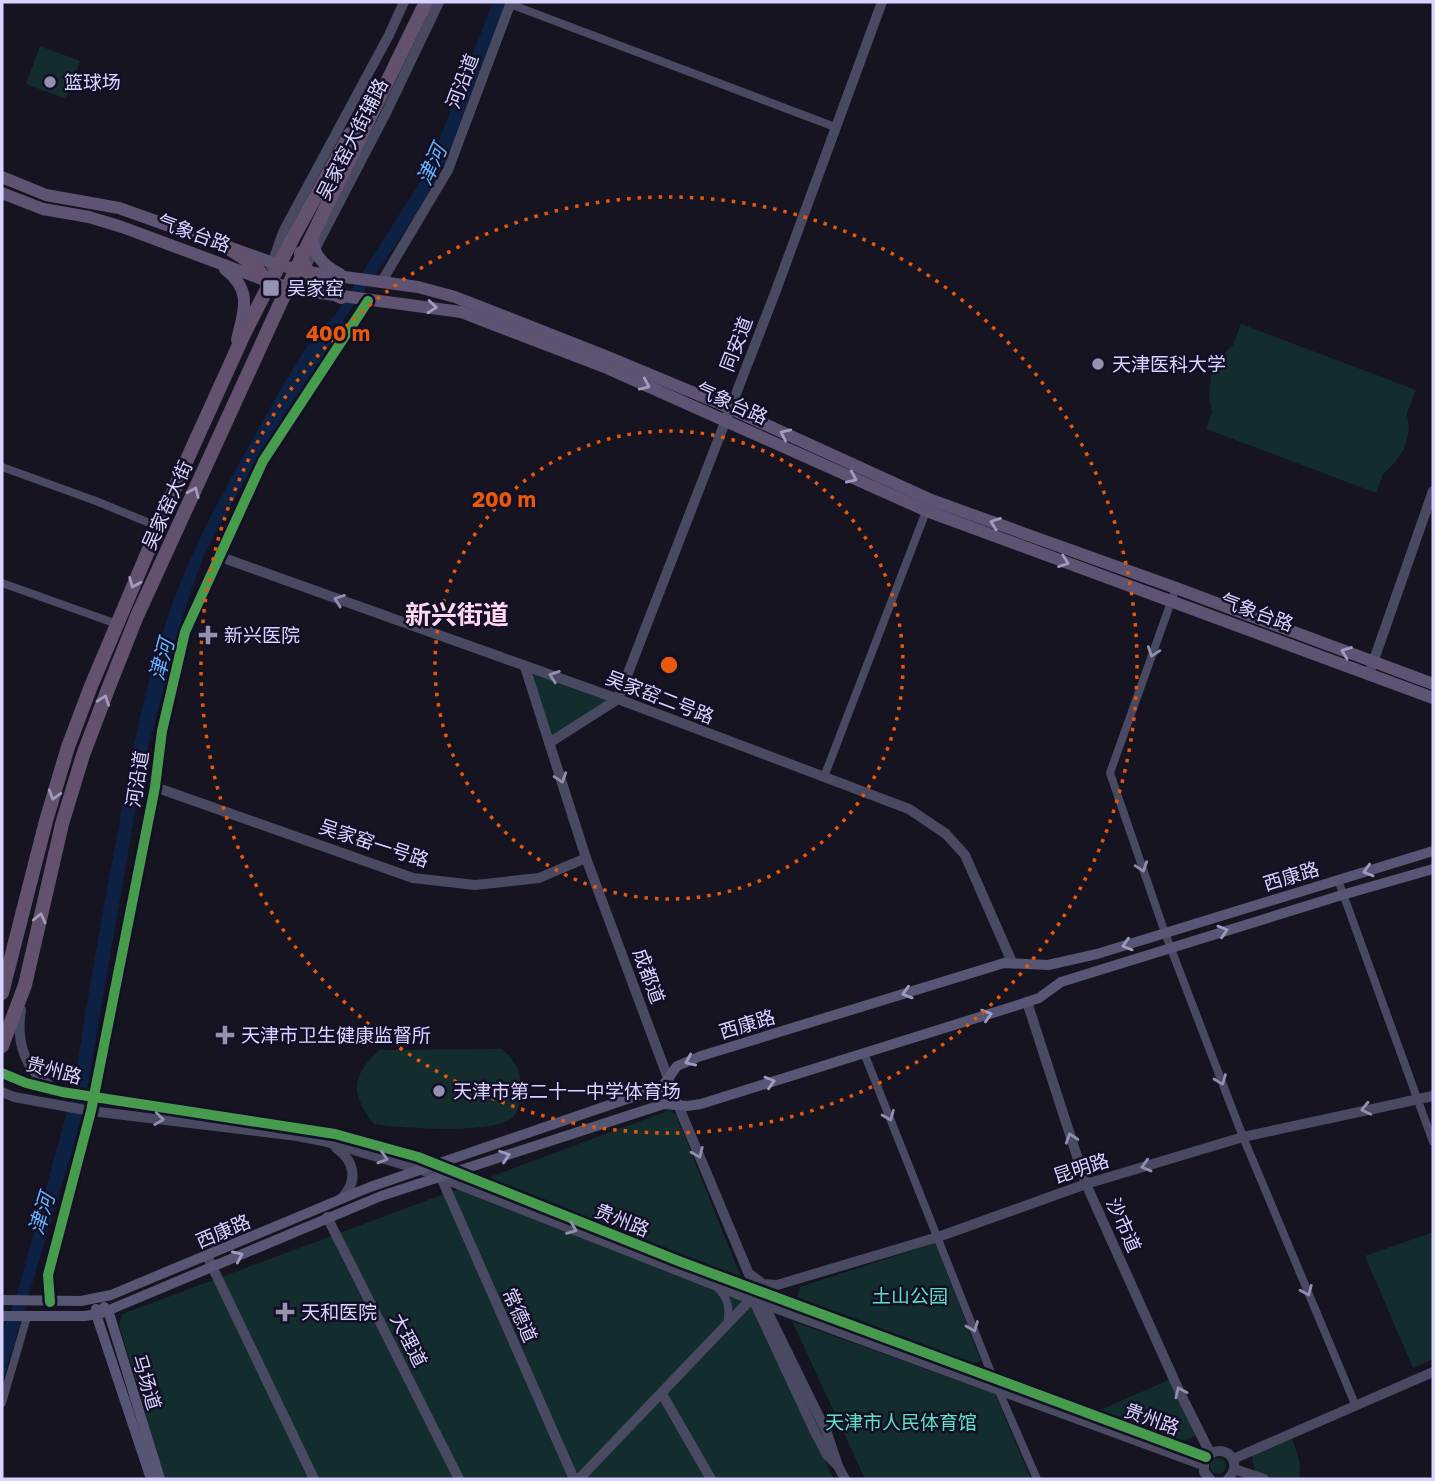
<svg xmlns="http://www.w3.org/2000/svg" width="1435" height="1481" font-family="'Golos Text','Noto Sans SC',sans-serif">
<rect width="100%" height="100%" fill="#161421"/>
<g fill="#132c2d">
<polygon points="40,46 80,61 66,99 26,84"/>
<polygon points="1241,324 1416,390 1407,413 1409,430 1404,449 1396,461 1383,474 1376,493 1206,429 1212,412 1209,398 1211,376 1220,357 1233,345"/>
<polygon points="529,664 621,698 553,742"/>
<path d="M 502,1049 C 516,1062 522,1072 521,1091 C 521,1099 519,1110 513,1117 C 496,1135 399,1128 374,1124 C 350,1093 351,1077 379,1050 Z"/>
<polygon points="670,1110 676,1115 764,1335 834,1479 165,1479 119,1325 122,1314"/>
<polygon points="1433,1232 1433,1359 1413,1368 1365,1256"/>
<polygon points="935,1243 981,1361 969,1364 797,1299 800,1287"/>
<polygon points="792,1321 995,1394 1031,1479 865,1479"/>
<polygon points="1171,1379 1198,1434 1179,1444 1091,1414"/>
<path d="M 1291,1437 C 1297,1451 1302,1464 1299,1479 L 1271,1479 L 1256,1474 L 1251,1453 Z"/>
<circle cx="1218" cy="1466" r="8"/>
</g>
<path fill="#0d2144" d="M 493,2 L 506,2 L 445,162 C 416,219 379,269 343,321 L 345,323 L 253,466 L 204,554 L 184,612 L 143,766 L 89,1078 L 78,1131 L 2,1384 L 2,1333 L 17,1294 L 74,1086 C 87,998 103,911 119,825 C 134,742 150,657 182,579 C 204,525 233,474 262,423 C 283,387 304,342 336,314 L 427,171 Z"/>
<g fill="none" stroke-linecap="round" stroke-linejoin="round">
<g stroke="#4a4962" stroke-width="8">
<polyline points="510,4 835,127"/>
<polyline points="2,467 96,501 147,522"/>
<polyline points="2,583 117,624"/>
<polyline points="1176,588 1110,773 1165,933 1243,1137 1355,1404"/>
<polyline points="824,777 927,509"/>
<polyline points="1338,880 1433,1142"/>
<polyline points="864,1053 994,1380 1037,1479"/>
<path d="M 716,1286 C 729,1298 730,1309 727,1325"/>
<polyline points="50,1302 48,1275 91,1111 155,787"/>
<polyline points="2,1403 27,1317"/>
</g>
<g stroke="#4a4962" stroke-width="10">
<polyline points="271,267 283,232 389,35 404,2"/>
<polyline points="303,272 385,115 439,2"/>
<polyline points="382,281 448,170 511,2"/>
<polyline points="368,301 263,461 221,550 185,632 162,731 155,787 413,878 475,885 539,878 586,858"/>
<polyline points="218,556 618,699 909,809 946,834 965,855 1012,962"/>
<polyline points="525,667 586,858 678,1105 748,1272 827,1433 838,1466 845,1479"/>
<polyline points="1369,674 1433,491"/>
<polyline points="549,743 618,699 775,293 882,2"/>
<polyline points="1027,1002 1086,1184 1181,1395 1210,1453"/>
<path d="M 21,1010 C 16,1041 24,1070 52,1087"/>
<polyline points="2,1073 26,1083 62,1092 335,1134 418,1157 681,1262 1206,1457"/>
<polyline points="2,1092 14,1097 91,1111 297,1136 323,1141 422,1170 740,1295 1203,1465"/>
<path d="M 336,1148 C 356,1162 358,1182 341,1199"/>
<polyline points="440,1175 574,1479"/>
<polyline points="327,1217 459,1479"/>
<polyline points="209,1260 314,1479"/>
<polyline points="751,1275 763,1284 777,1285 938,1237 1086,1184 1243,1137 1433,1096"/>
<polyline points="753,1299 814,1430 827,1455 836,1464"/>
<polyline points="662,1394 711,1479"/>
<polyline points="1233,1459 1433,1372"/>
<polyline points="1234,1469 1264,1479"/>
<polyline points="579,1479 755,1295"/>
<path d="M 1210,1479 L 1204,1472 L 1204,1461 C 1218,1438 1247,1459 1228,1479"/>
</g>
<g stroke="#575674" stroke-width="10">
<polyline points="2,1300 81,1301 111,1295 370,1187 662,1087 677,1066 701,1056 1004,963 1048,965 1097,954 1433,851"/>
<polyline points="104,1307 108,1310 160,1479"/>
<polyline points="96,1309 96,1314 151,1479"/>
<polyline points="2,1316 85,1316 102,1313 381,1196 664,1104 687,1106 701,1104 1018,1005 1039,998 1061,982 1342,895 1433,869"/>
</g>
<g stroke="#5e5373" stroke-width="12">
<polyline points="2,177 46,195 119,208 279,265 308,272 418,287 455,297 608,357 716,402 931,500 1176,588 1433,684"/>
<polyline points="2,193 43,209 89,217 122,227 270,282 298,290 461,312 607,368 927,511 1433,698"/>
<path d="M 314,234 C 310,253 324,266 340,274"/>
<path d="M 225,269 C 253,291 244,310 237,340"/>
</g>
<g stroke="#62526e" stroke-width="14">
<path d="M 228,248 C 245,258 264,270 269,290"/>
<path d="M 301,253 C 301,274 324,287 341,297"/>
<polyline points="2,993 46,821 68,747 91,686 185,464 244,334 293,238 350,134"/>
<polyline points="2,1046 25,985 62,824 83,755 108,689 137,616 296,269 426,2"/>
</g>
<defs>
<g id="cycleway">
<polyline points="2,1073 26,1083 62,1092 335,1134 418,1157 681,1262 1206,1457"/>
<polyline points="50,1302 48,1275 91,1111 155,787 162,731 185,632 263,461 368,301"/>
</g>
</defs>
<use href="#cycleway" stroke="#130f26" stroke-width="15"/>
<use href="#cycleway" stroke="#469c4c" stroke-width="10"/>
</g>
<defs><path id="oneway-chevron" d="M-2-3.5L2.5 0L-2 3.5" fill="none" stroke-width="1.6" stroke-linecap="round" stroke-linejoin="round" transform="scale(1.75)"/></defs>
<g stroke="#a29ac0">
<use href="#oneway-chevron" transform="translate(432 307) rotate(5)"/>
<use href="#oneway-chevron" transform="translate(645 385) rotate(24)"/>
<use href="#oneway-chevron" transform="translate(785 434) rotate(-155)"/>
<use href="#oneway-chevron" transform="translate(852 478) rotate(24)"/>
<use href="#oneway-chevron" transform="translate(995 523) rotate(-160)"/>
<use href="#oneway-chevron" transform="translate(1064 562) rotate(20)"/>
<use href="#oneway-chevron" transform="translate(1346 652) rotate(-159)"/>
</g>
<g stroke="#a39abe">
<use href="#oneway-chevron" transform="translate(194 492) rotate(-66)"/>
<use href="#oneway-chevron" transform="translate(134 583) rotate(113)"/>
<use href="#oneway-chevron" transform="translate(104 700) rotate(-70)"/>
<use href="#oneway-chevron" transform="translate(54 795) rotate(107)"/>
<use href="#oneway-chevron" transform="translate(40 918) rotate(-77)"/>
</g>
<g stroke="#928eb0">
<use href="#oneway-chevron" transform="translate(339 600) rotate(-160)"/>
<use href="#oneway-chevron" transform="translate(1153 652) rotate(109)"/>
<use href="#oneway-chevron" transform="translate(554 676) rotate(-161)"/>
<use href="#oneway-chevron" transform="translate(561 778) rotate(72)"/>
<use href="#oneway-chevron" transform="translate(1142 867) rotate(71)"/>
<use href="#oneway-chevron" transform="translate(1221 1080) rotate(69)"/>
<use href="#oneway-chevron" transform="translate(1366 1109) rotate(167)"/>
<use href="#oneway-chevron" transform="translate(889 1116) rotate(68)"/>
<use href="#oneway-chevron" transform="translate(159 1119) rotate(7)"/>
<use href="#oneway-chevron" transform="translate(1071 1138) rotate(-108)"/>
<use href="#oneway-chevron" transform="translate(698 1153) rotate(67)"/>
<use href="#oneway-chevron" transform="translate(383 1158) rotate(16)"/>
<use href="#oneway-chevron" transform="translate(1146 1166) rotate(164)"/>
<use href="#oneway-chevron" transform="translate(572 1229) rotate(21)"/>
<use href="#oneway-chevron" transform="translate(1307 1291) rotate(67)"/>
<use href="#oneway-chevron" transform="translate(973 1327) rotate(69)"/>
<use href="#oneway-chevron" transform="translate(1180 1392) rotate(-115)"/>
</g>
<g stroke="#9e9bc0">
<use href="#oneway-chevron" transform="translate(1368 871) rotate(163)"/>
<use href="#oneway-chevron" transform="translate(1223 931) rotate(-17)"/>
<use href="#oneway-chevron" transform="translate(1127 945) rotate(163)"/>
<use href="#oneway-chevron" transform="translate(907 993) rotate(163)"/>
<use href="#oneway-chevron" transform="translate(987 1015) rotate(-17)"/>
<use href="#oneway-chevron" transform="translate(690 1061) rotate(156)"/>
<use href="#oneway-chevron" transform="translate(770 1082) rotate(-17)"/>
<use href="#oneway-chevron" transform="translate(505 1156) rotate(-18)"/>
<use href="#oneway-chevron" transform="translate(238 1256) rotate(-24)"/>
</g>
<g fill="none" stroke="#e8590c" stroke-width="3.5" stroke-dasharray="3.5 7">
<circle cx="669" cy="665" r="234"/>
<circle cx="669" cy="665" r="468"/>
</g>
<g fill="#9591b1" stroke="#130f26" stroke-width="2.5">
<circle cx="50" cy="82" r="7"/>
<rect x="262" y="279" width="18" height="18" rx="3.5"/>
<circle cx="1098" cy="364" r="7"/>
<path d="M204.5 624.5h7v7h7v7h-7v7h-7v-7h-7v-7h7z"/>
<path d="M221.5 1024.5h7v7h7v7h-7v7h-7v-7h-7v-7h7z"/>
<circle cx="439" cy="1091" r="7"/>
<path d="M281.5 1301.5h7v7h7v7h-7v7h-7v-7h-7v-7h7z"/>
</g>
<g text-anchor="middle" stroke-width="5" stroke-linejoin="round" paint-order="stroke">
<g font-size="19" fill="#d9d4ff" stroke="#130f26">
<text transform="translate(462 81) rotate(-69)" y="7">河沿道</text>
<text transform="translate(352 139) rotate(-63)" y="7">吴家窑大街辅路</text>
<text transform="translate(194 233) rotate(20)" y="7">气象台路</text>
<text transform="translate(736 344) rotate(-69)" y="7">同安道</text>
<text transform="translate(732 403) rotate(24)" y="7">气象台路</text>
<text transform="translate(167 505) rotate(-66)" y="7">吴家窑大街</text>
<text transform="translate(1257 612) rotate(20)" y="7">气象台路</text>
<text transform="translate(660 697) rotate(21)" y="7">吴家窑二号路</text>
<text transform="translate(137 779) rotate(-81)" y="7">河沿道</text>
<text transform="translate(374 843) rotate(18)" y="7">吴家窑一号路</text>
<text transform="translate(1291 876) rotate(-17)" y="7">西康路</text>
<text transform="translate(649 976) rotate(70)" y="7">成都道</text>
<text transform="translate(747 1024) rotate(-17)" y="7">西康路</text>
<text transform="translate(54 1070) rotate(15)" y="7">贵州路</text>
<text transform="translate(1081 1168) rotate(-18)" y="7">昆明路</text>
<text transform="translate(622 1220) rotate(22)" y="7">贵州路</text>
<text transform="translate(1124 1225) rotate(66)" y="7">沙市道</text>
<text transform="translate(223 1231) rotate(-23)" y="7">西康路</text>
<text transform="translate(520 1315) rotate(66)" y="7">常德道</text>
<text transform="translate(409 1340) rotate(63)" y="7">大理道</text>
<text transform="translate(147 1382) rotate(73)" y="7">马场道</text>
<text transform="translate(1152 1419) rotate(20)" y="7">贵州路</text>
</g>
<g font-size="19" fill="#d9d4ff" stroke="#130f26" text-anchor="start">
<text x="64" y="89">篮球场</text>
<text x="287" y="295">吴家窑</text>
<text x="1112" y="371">天津医科大学</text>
<text x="224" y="642">新兴医院</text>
<text x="241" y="1042">天津市卫生健康监督所</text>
<text x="453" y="1098">天津市第二十一中学体育场</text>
<text x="301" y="1319">天和医院</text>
</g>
<g font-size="19" fill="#5fe0c0" stroke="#130f26">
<text x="910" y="1303">土山公园</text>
<text x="901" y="1429">天津市人民体育馆</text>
</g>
<g font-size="21" font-style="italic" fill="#62b6ff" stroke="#130f26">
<text transform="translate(432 165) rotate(-65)" y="7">津河</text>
<text transform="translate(162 660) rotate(-75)" y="7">津河</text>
<text transform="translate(42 1214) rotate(-73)" y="7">津河</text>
</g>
<g font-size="26" font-weight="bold" fill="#ffd6f0" stroke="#130f26">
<text x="457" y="624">新兴街道</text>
</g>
</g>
<circle cx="669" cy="665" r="10" fill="#e8590c" stroke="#130f26" stroke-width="3.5"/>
<g font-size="21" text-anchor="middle" font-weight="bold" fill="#e8590c" stroke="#130f26" stroke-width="5" stroke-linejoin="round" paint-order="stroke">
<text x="338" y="341">400 m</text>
<text x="504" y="507">200 m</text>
</g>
<rect width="1435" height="1481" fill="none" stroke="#d9d4ff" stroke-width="7"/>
</svg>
